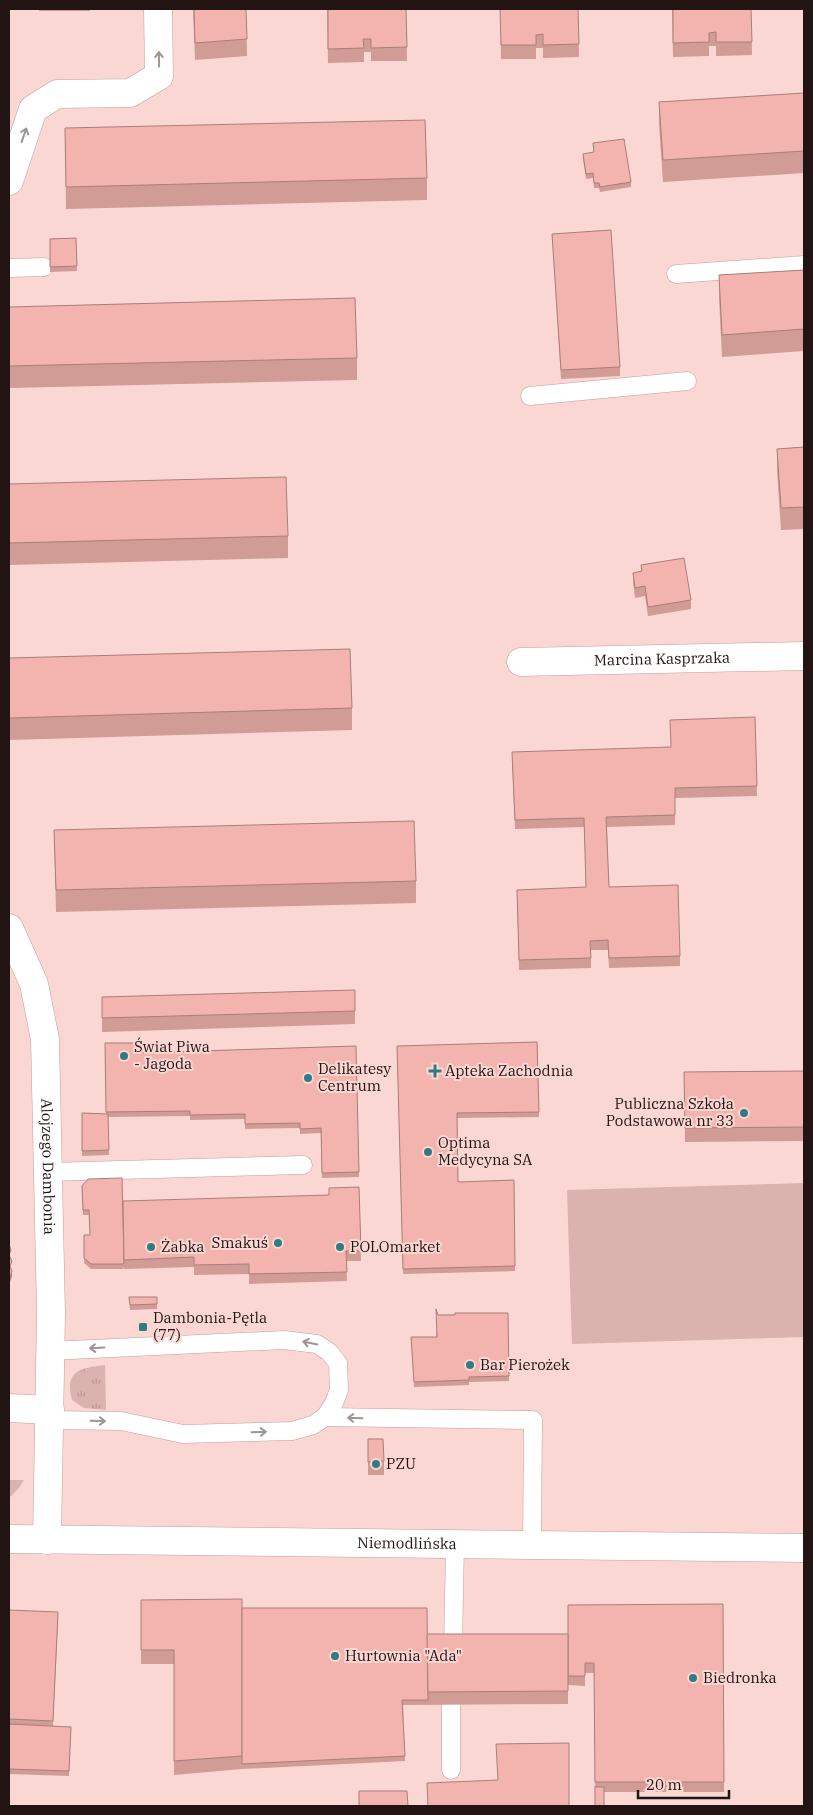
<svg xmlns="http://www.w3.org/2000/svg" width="813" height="1815" font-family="'IBM Plex Serif',serif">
<defs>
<pattern id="grass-tufts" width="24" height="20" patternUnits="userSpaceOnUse" patternTransform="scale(1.25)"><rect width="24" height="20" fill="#dab2ae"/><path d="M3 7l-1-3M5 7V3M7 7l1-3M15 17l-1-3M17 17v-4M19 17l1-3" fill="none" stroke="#bb9895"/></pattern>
</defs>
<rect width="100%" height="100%" fill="#fad7d3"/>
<g fill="url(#grass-tufts)">
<path d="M 105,1365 L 106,1410 L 84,1408 L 72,1400 C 64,1371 80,1368 105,1365 Z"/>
<polygon points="9,1480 24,1480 19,1488 9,1498"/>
</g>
<polygon fill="#dab2ae" points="804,1183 804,1337 572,1344 567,1190"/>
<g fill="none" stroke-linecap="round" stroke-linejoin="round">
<defs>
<g id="service">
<polyline points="9,268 44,267"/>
<polyline points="676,274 804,265"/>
<polyline points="530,396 687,381"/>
<polyline points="47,1172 303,1165"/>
<polyline points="325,1417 533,1420 532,1546"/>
<polyline points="49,1420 121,1421 183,1434 292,1431 313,1425 325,1417 334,1403 339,1390 338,1363 329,1352 317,1344 284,1340 50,1351"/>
<polyline points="453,1648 455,1545"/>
<polyline points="451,1770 451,1705"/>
</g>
<g id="minor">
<polyline points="9,181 33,109 57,94 130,93 159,76 158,9"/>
<path id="s1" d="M 521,662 L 804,656"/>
<path id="s2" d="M 9,928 L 34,984 L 45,1039 L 51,1313 L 47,1540"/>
<polyline points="9,1408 50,1410"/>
</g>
<g id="primary">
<path id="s3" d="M 9,1539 L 804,1548"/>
</g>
</defs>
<use href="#service" stroke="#c59c98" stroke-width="19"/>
<use href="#minor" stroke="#c59c98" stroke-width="29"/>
<use href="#primary" stroke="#c59c98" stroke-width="29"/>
<use href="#service" stroke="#fff" stroke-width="18"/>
<use href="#minor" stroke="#fff" stroke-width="28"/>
<use href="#primary" stroke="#fff" stroke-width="28"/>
</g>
<g fill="#d19b96">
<rect x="39" y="9" width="51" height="2"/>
<polygon points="193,9 246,9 247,56 195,60"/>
<polygon points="327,9 406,9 407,61 371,61 371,52 364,52 364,62 328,63"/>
<polygon points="500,9 578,9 579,57 543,58 543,48 536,48 536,59 501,59"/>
<polygon points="672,9 751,9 752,55 716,56 716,46 709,46 709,56 673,57"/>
<polygon points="804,93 804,173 663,182 659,124 659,102"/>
<polygon points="65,128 427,178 427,200 66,209"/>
<polygon points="593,143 631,182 631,187 600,192 599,188 594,188 593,178 586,179 583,159 583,154 594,152"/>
<polygon points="552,234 620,367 620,376 561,379"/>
<polygon points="76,238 77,271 50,272 50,239"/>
<polygon points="804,270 804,351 722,357 719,297 719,275"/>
<polygon points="9,307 357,358 357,380 9,388"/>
<polygon points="804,447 804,529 781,530 777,470 777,449"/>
<polygon points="9,484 288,536 288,558 9,565"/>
<polygon points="641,565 691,600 691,609 648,616 645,596 635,598 633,582 633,573 641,571"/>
<polygon points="9,658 352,708 352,730 9,740"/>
<polygon points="755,717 757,796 675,798 675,825 607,827 609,887 680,956 680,966 609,968 608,950 591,950 591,968 519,970 517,890 586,887 584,827 515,829 512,761 671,747"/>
<polygon points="54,830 416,881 416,903 56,912"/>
<polygon points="355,990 355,1024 102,1032 102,997"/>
<polygon points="537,1042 539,1117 457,1118 458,1182 514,1180 515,1271 403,1274 397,1046"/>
<polygon points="105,1043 135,1053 356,1046 359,1177 322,1178 321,1133 300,1134 300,1128 245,1129 245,1119 190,1120 190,1116 108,1117 109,1155 82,1156 82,1113 106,1114"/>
<polygon points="804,1071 804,1141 685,1142 684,1072"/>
<polygon points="82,1186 123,1211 329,1195 359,1187 361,1261 346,1261 347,1281 249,1284 249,1274 194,1275 194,1267 124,1269 124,1267 123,1269 91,1269 84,1263 84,1235 90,1235 89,1215 83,1215"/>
<polygon points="129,1297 157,1297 157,1309 130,1310"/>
<polygon points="508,1313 509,1381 469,1382 469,1385 414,1387 411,1337 436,1337 438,1315"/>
<polygon points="368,1439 384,1461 384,1475 368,1475"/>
<polygon points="141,1600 242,1608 427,1648 568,1634 723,1604 724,1792 604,1792 595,1806 594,1673 585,1673 585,1686 568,1685 568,1704 403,1705 405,1761 242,1769 174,1775 174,1664 141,1664"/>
<polygon points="9,1610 58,1621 53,1726 71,1727 69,1776 9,1774"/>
</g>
<polygon fill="#aa7e7a" points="12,1271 12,1276 10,1282 9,1283 9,1278"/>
<g fill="#f3b4af" stroke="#aa7e7a">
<polygon points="194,9 246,9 247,39 195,43"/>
<polygon points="328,9 406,9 407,47 371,48 371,39 363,39 364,48 328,49"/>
<polygon points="500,9 578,9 579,44 543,45 543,34 536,35 536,45 501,45"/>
<polygon points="673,9 751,9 752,42 716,42 716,32 709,33 709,42 673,43"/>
<polygon points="804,93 804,151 663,160 659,102"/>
<polygon points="425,120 427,178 66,187 65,128"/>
<polygon points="624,139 631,182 600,187 599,183 594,183 593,173 586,174 583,154 594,152 593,143"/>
<polygon points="611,230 620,367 561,370 552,234"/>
<polygon points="76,238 77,266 50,267 50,239"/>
<polygon points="804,270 804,329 722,335 719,275"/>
<polygon points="355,298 357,358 9,366 9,307"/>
<polygon points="804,447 804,507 781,508 777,449"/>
<polygon points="286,477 288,536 9,543 9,484"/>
<polygon points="684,558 691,600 648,607 645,586 635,588 633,573 642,571 641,565"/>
<polygon points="350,649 352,708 9,718 9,658"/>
<polygon points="755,717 757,786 675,788 675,815 606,817 609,887 678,885 680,956 609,958 608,940 590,941 591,958 519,960 517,890 586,887 584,818 515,820 512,752 671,747 670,720"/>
<polygon points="414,821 416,881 56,890 54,830"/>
<polygon points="355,990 355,1011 102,1018 102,997"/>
<polygon points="537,1042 539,1112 457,1113 458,1182 514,1180 515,1266 403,1269 397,1046"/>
<polygon points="105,1043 134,1043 135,1053 356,1046 359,1172 322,1173 321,1128 300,1129 300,1123 245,1124 245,1114 190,1115 190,1111 106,1112"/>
<polygon points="804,1071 804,1127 685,1128 684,1072"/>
<polygon points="82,1113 108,1114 109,1150 82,1151"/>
<polygon points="122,1178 124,1262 123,1264 91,1264 84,1258 84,1235 90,1235 89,1210 83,1210 82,1186 88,1179"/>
<polygon points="359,1187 361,1251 346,1251 347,1272 249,1274 249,1264 194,1265 194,1257 124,1260 123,1201 329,1195 329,1188"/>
<polygon points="9,1244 11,1250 9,1255 12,1261 10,1266 12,1271 10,1277 9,1278"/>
<polygon points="129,1297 157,1297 157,1304 130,1305"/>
<polygon points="436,1309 438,1315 455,1315 455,1313 508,1313 509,1376 469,1377 469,1380 414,1382 411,1337 437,1337"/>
<polygon points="368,1439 383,1439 384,1461 368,1462"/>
<polygon points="242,1599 242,1756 174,1761 174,1650 141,1650 141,1600"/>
<polygon points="723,1604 724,1782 595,1782 594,1663 585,1663 585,1676 568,1676 568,1605"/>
<polygon points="242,1608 427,1608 428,1700 402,1700 405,1756 242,1764"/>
<polygon points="9,1610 58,1612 53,1721 9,1719"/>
<polygon points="427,1634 568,1634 568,1691 428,1692"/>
<polygon points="9,1724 71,1727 69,1771 9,1769"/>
<polygon points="569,1743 569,1806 428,1806 427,1783 498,1780 496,1744"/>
<rect x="595" y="1787" width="9" height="19"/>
<polygon points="359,1791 407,1791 408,1806 359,1806"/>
</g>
<defs><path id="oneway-shaft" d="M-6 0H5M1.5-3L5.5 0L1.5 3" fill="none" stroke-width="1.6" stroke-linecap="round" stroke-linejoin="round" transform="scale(1.25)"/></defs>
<g stroke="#9c9594">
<use href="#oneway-shaft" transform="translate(159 59) rotate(-91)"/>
<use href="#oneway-shaft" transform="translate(24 135) rotate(-71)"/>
<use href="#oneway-shaft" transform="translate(310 1343) rotate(-168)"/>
<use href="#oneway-shaft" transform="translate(97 1348) rotate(177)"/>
<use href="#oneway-shaft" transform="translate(355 1418) rotate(-178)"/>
<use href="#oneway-shaft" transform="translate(98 1421) rotate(1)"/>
<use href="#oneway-shaft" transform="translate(259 1432) rotate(-2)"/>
</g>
<g fill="#327b82" stroke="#fad7d3" stroke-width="2">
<circle cx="124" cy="1056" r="5"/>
<path d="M432.5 1063.5h5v5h5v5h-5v5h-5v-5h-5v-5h5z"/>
<circle cx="308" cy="1078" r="5"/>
<circle cx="744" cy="1113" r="5"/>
<circle cx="428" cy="1152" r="5"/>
<circle cx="278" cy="1243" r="5"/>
<circle cx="151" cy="1247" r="5"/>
<circle cx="340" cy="1247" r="5"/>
<rect x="138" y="1322" width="10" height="10" rx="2.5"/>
<circle cx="470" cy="1365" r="5"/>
<circle cx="376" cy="1464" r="5"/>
<circle cx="335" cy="1656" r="5"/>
<circle cx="693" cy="1678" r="5"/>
</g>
<g text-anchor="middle" stroke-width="4" stroke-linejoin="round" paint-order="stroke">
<g font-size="15" fill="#221412" stroke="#fad7d3">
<text dy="5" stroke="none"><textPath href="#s1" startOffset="141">Marcina Kasprzaka</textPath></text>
<text dy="5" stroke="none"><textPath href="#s2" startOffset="245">Alojzego Dambonia</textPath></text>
<text dy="5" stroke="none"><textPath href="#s3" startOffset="398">Niemodlińska</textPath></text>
</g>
<g font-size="15" fill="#221412" stroke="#fad7d3" text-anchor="start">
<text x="134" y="1052">Świat Piwa<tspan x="134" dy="17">- Jagoda</tspan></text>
<text x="318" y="1074">Delikatesy<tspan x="318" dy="17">Centrum</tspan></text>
<text x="445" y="1076">Apteka Zachodnia</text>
<text x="734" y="1109" text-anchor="end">Publiczna Szkoła<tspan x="734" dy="17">Podstawowa nr 33</tspan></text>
<text x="438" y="1148">Optima<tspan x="438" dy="17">Medycyna SA</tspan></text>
<text x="268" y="1248" text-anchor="end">Smakuś</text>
<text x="161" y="1252">Żabka</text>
<text x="350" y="1252">POLOmarket</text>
<text x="153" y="1323">Dambonia-Pętla<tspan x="153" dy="17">(77)</tspan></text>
<text x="480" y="1370">Bar Pierożek</text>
<text x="386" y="1469">PZU</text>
<text x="345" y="1661">Hurtownia "Ada"</text>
<text x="703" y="1683">Biedronka</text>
</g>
</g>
<rect width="813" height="1815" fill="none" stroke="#221412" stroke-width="20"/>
<path d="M638 1790v8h91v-8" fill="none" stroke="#221412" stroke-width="2.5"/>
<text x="646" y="1790" font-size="15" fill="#221412" stroke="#fad7d3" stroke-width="4" paint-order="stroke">20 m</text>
</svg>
